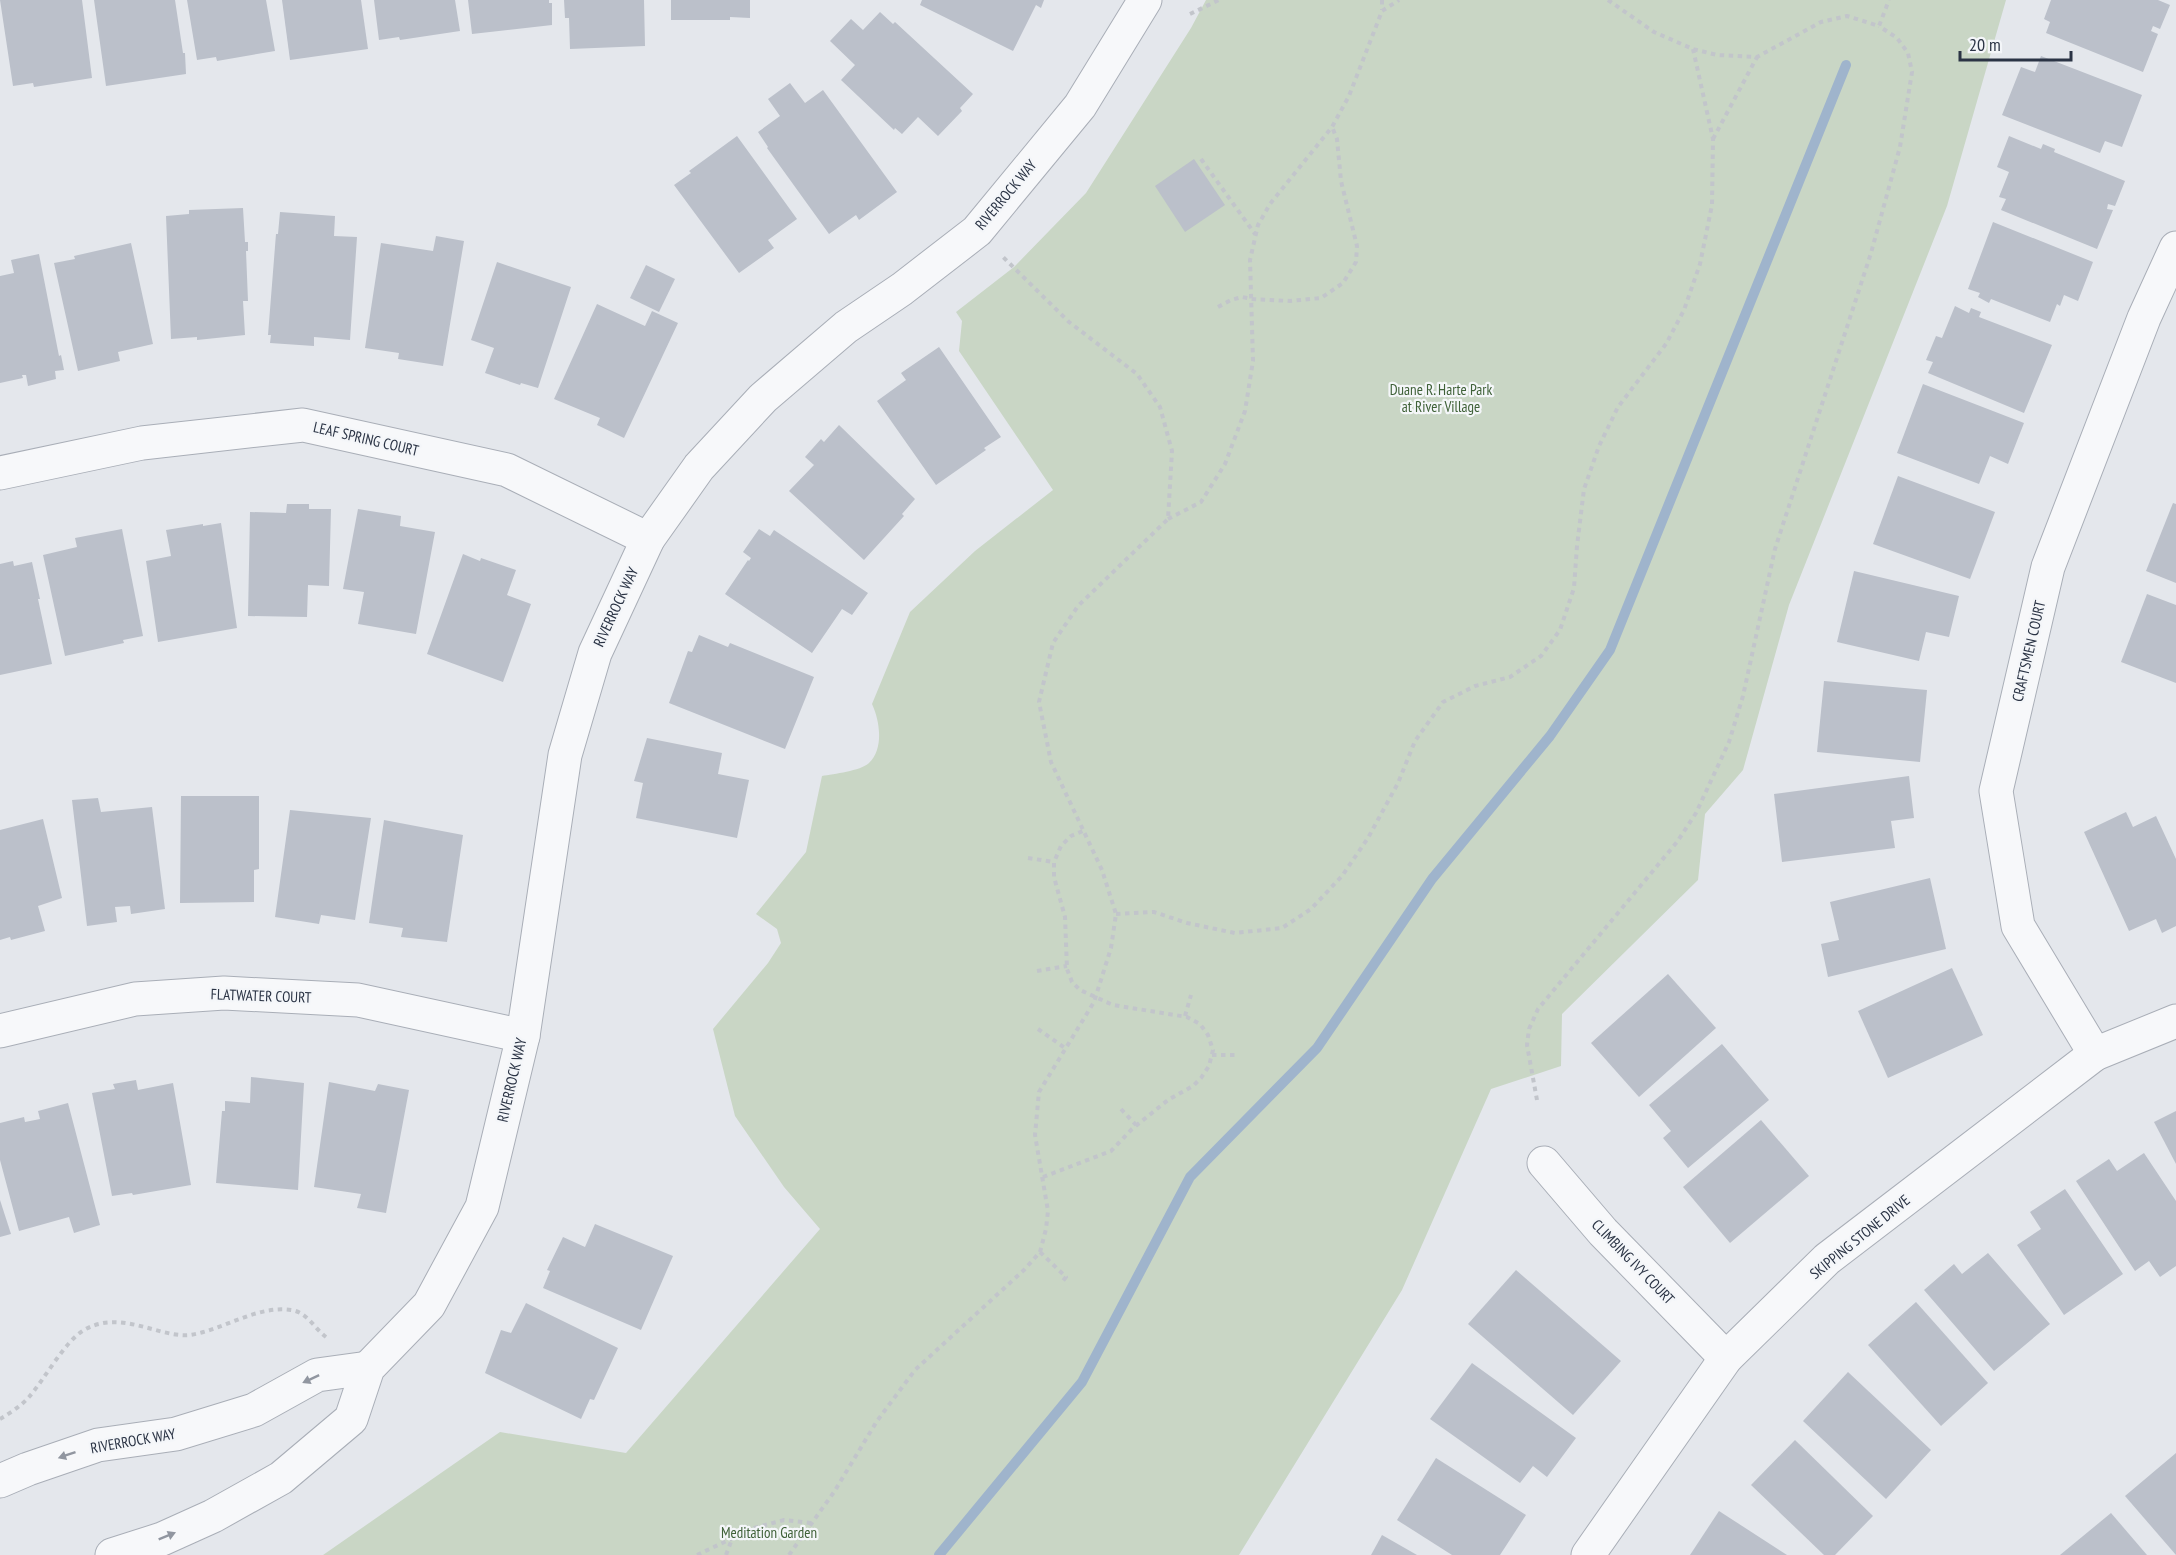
<svg xmlns="http://www.w3.org/2000/svg" width="2176" height="1555" font-family="'PT Sans Narrow',sans-serif">
<rect width="100%" height="100%" fill="#e4e7ec"/>
<path fill="#c9d6c5" d="M 1206,0 L 2006,0 L 1947,206 L 1789,605 L 1743,770 L 1705,814 L 1698,880 L 1562,1014 L 1561,1066 L 1491,1089 L 1402,1290 L 1239,1555 L 323,1555 L 500,1432 L 626,1453 L 820,1229 L 784,1187 L 735,1116 L 713,1029 L 768,963 L 781,943 L 777,929 L 756,914 L 806,852 L 822,776 C 834,774 860,771 869,763 C 884,749 880,721 872,704 L 910,612 L 975,551 L 1053,490 L 959,351 L 962,321 L 956,312 L 1014,267 L 1086,193 L 1191,28 Z"/>
<g fill="none" stroke-linecap="round" stroke-linejoin="round">
<polyline stroke="#9fb4cc" stroke-width="10" points="939,1555 1082,1382 1190,1177 1317,1048 1432,879 1550,736 1610,650 1846,65"/>
</g>
<g fill="#bbc0ca">
<polygon points="0,0 82,0 92,78 34,87 33,83 13,86"/>
<polygon points="94,0 175,0 183,53 185,53 186,74 106,86"/>
<polygon points="187,0 266,0 275,51 217,61 216,57 197,60"/>
<polygon points="282,0 361,0 368,49 290,60"/>
<polygon points="374,0 455,0 460,31 400,40 399,37 379,40"/>
<polygon points="468,0 549,0 549,3 552,3 552,25 472,34"/>
<polygon points="564,0 644,0 645,46 570,49 569,18 565,18"/>
<polygon points="671,0 750,0 750,18 730,17 730,20 671,20"/>
<polygon points="922,0 1044,0 1041,8 1036,5 1013,51 920,5"/>
<polygon points="2051,0 2158,0 2170,5 2160,29 2153,26 2151,31 2158,34 2143,72 2046,33 2050,22 2044,19"/>
<polygon points="880,12 893,24 895,22 973,94 960,108 962,111 938,136 918,117 902,134 895,128 894,130 841,80 855,65 830,41 851,19 863,30"/>
<polygon points="2041,56 2142,95 2122,147 2105,141 2100,153 2002,115 2021,67 2035,72"/>
<polygon points="790,83 805,103 823,90 897,192 859,220 856,215 829,234 767,148 768,147 758,132 780,116 768,99"/>
<polygon points="737,136 797,219 768,240 774,248 739,273 674,185 691,173 689,171"/>
<polygon points="2009,136 2041,149 2043,144 2055,149 2054,152 2125,181 2115,206 2108,204 2107,209 2113,210 2097,249 2001,210 2006,199 1999,197 2009,172 1997,167"/>
<polygon points="1194,159 1225,205 1185,232 1155,186"/>
<polygon points="243,208 245,242 248,242 248,251 246,251 248,301 243,301 245,335 197,340 197,337 171,339 166,216 189,214 189,210"/>
<polygon points="280,212 335,216 334,236 357,237 350,340 314,337 314,346 270,343 271,335 268,335 276,234 278,234"/>
<polygon points="1993,222 2093,262 2078,301 2064,295 2060,306 2057,304 2050,322 1991,299 1989,303 1978,297 1980,293 1968,289"/>
<polygon points="436,236 464,241 443,366 398,359 399,353 365,348 381,243 433,251"/>
<polygon points="131,243 153,344 118,352 120,361 78,371 54,263 75,259 74,256"/>
<polygon points="39,254 59,356 61,355 64,370 55,371 56,379 28,386 26,375 22,375 23,378 0,383 0,276 14,273 11,260"/>
<polygon points="497,262 571,287 538,388 521,383 520,385 485,373 494,348 471,340"/>
<polygon points="646,265 675,279 659,312 630,298"/>
<polygon points="597,304 645,326 652,311 678,323 624,438 597,425 600,418 554,399"/>
<polygon points="1955,306 1969,313 1971,308 1981,312 1979,317 2052,345 2024,413 1928,373 1933,362 1926,360 1936,336 1942,338"/>
<polygon points="939,347 1001,437 984,448 986,450 936,485 877,401 906,380 901,373"/>
<polygon points="1923,384 2024,423 2008,464 1990,456 1979,484 1897,453"/>
<polygon points="839,425 915,499 902,514 904,516 864,560 789,491 814,465 805,457 821,439 824,442"/>
<polygon points="1898,476 1995,512 1970,579 1873,544"/>
<polygon points="2173,503 2176,504 2176,583 2146,571"/>
<polygon points="287,504 309,504 309,509 331,509 329,586 308,585 307,617 248,616 250,512 286,513"/>
<polygon points="358,509 401,516 400,526 435,532 416,634 358,624 364,592 343,589"/>
<polygon points="221,523 237,628 158,642 146,561 171,556 166,530 203,524 203,526"/>
<polygon points="122,529 143,636 123,640 124,643 65,656 43,555 77,547 75,538"/>
<polygon points="759,529 770,536 774,530 868,593 852,615 842,609 812,653 725,594 748,560 749,561 751,558 743,552"/>
<polygon points="463,554 480,561 481,558 516,570 507,595 531,604 503,682 427,654"/>
<polygon points="13,561 14,566 32,562 40,599 38,599 52,664 0,675 0,564"/>
<polygon points="1854,571 1959,596 1949,637 1926,632 1919,661 1837,642"/>
<polygon points="2147,594 2176,605 2176,683 2121,662"/>
<polygon points="699,635 728,647 730,643 814,677 785,749 669,703 688,651 692,652"/>
<polygon points="1824,681 1927,690 1920,762 1817,752"/>
<polygon points="647,738 722,753 718,774 749,780 737,838 636,818 643,783 634,781"/>
<polygon points="1909,776 1914,818 1891,821 1895,848 1782,862 1774,794"/>
<polygon points="181,796 259,796 259,869 254,870 254,902 180,903"/>
<polygon points="98,798 101,812 152,807 165,909 131,914 130,906 115,907 117,922 87,926 72,800"/>
<polygon points="290,810 371,818 355,920 321,915 319,924 275,917"/>
<polygon points="2126,812 2133,827 2156,816 2176,859 2176,926 2162,933 2156,919 2129,931 2084,832"/>
<polygon points="43,819 62,898 38,906 45,931 11,940 10,937 0,940 0,830"/>
<polygon points="384,820 463,835 447,942 401,937 403,928 369,923"/>
<polygon points="1930,878 1946,949 1828,977 1821,944 1839,940 1830,902"/>
<polygon points="1952,968 1983,1035 1888,1078 1858,1011"/>
<polygon points="1668,974 1716,1028 1639,1097 1591,1043"/>
<polygon points="1722,1044 1769,1100 1688,1168 1663,1138 1671,1131 1649,1105"/>
<polygon points="251,1077 304,1083 298,1190 216,1183 222,1111 225,1111 225,1101 250,1103"/>
<polygon points="136,1080 138,1090 173,1083 191,1185 133,1195 132,1193 112,1196 92,1093 115,1089 113,1084"/>
<polygon points="329,1082 375,1091 378,1084 409,1090 386,1213 357,1208 361,1194 314,1187"/>
<polygon points="68,1103 100,1225 74,1233 69,1217 19,1231 0,1160 0,1123 24,1117 25,1122 40,1119 38,1111"/>
<polygon points="2176,1111 2176,1164 2154,1122"/>
<polygon points="1761,1120 1809,1176 1730,1243 1683,1187"/>
<polygon points="2144,1153 2176,1201 2176,1266 2160,1277 2149,1261 2135,1271 2076,1181 2109,1159 2117,1171"/>
<polygon points="2065,1189 2123,1274 2064,1315 2017,1245 2041,1229 2030,1212"/>
<polygon points="0,1200 11,1234 0,1237"/>
<polygon points="595,1224 673,1256 641,1330 543,1288 550,1271 547,1270 563,1237 585,1247"/>
<polygon points="1988,1253 2050,1324 1994,1371 1924,1290 1954,1264 1962,1274"/>
<polygon points="1516,1270 1621,1361 1573,1415 1468,1324"/>
<polygon points="1916,1302 1988,1383 1941,1426 1868,1345"/>
<polygon points="526,1303 618,1348 594,1400 590,1399 581,1419 485,1373 501,1330 511,1333"/>
<polygon points="1472,1363 1576,1438 1547,1477 1533,1466 1520,1483 1430,1419"/>
<polygon points="1848,1372 1931,1450 1886,1499 1803,1421"/>
<polygon points="1795,1440 1873,1516 1835,1555 1824,1555 1751,1485"/>
<polygon points="2176,1453 2176,1555 2125,1496"/>
<polygon points="1436,1458 1526,1515 1500,1555 1452,1555 1397,1520"/>
<polygon points="1719,1511 1787,1555 1690,1555"/>
<polygon points="2111,1513 2147,1555 2060,1555"/>
<polygon points="1382,1535 1417,1555 1371,1555"/>
</g>
<g fill="none" stroke-linecap="round" stroke-linejoin="round">
<defs>
<g id="street">
<polyline points="0,473 142,443 303,425 507,470 648,539"/>
<polyline points="0,1031 135,999 224,993 358,1000 523,1036"/>
<polyline points="2095,1054 2018,926 1996,791 2048,567 2144,318 2176,248"/>
<polyline points="1544,1163 1603,1232 1726,1358"/>
<polyline points="0,1481 28,1469 98,1445 176,1434 254,1410 317,1375 368,1368"/>
<polyline points="112,1555 162,1539 213,1516 281,1478 351,1419 368,1368 429,1305 482,1207 523,1036 565,755 595,653 648,539 699,467 763,398 846,327 902,289 977,231 1080,106 1145,0"/>
<polyline points="1588,1555 1726,1358 1827,1259 2095,1054 2176,1021"/>
</g>
</defs>
<use href="#street" stroke="#a9aeb7" stroke-width="35"/>
<g stroke="#c2c5cb" stroke-width="4" stroke-dasharray="4.5 4.5" stroke-linecap="butt">
<polyline points="1382,0 1382,10"/>
<polyline points="1608,0 1654,32 1693,49 1717,55 1757,57 1821,22 1847,16 1879,26 1889,0"/>
<polyline points="1190,14 1219,0"/>
<polyline points="1713,139 1757,57"/>
<polyline points="1201,159 1255,234"/>
<polyline points="1218,307 1231,300 1242,297 1253,299 1290,301 1321,298 1343,283 1356,262 1357,246 1341,181 1337,139 1332,127"/>
<polyline points="1168,519 1201,502 1225,464 1245,411 1253,361 1250,260 1258,225 1270,204 1332,127 1349,96 1382,11 1399,0"/>
<polyline points="1028,858 1054,862"/>
<polyline points="1116,914 1154,912 1187,923 1235,933 1282,928 1311,909 1342,876 1368,838 1398,783 1415,741 1443,702 1475,686 1510,677 1541,656 1560,630 1574,588 1577,546 1584,489 1599,446 1618,407 1666,344 1684,310 1700,264 1712,205 1713,139 1693,49"/>
<polyline points="1037,971 1067,966"/>
<polyline points="1185,1016 1191,995"/>
<polyline points="1038,1029 1065,1048"/>
<polyline points="1212,1055 1236,1055"/>
<polyline points="1537,1100 1527,1045 1529,1029 1538,1009 1677,842 1696,813 1729,742 1743,696 1775,549 1871,253 1900,147 1912,72 1908,53 1897,38 1879,26"/>
<polyline points="1121,1109 1136,1125"/>
<polyline points="1043,1177 1111,1151 1132,1129 1168,1100 1193,1086 1201,1078 1209,1066 1213,1050 1208,1035 1200,1024 1187,1017 1113,1005 1080,990 1072,982 1067,969 1065,917 1054,877 1054,862 1061,846 1071,836 1083,831"/>
<polyline points="1040,1252 1066,1277 1062,1282"/>
<path d="M 0,1419 C 10,1413 21,1406 29,1397 C 44,1380 65,1341 84,1330 C 110,1315 136,1325 163,1332 C 172,1334 181,1336 190,1335 C 223,1330 257,1305 291,1310 C 307,1312 314,1328 326,1337"/>
<polyline points="697,1555 754,1528 784,1520 811,1523"/>
<polyline points="726,1555 732,1539"/>
<polyline points="789,1555 834,1492 877,1421 915,1370 1024,1270 1040,1252 1046,1229 1048,1211 1035,1135 1039,1092 1094,1002 1111,948 1116,914 1102,870 1051,762 1039,702 1053,643 1078,606 1168,519 1172,451 1160,407 1137,374 1069,322 1001,255"/>
</g>
<use href="#street" stroke="#f7f8fa" stroke-width="33"/>
</g>
<defs><path id="oneway-solid" d="M-6-.8H1V-3.2L6.5 0L1 3.2V.8H-6Z" transform="scale(1.5)"/></defs>
<g fill="#9196a0">
<use href="#oneway-solid" transform="translate(311 1379) rotate(155)"/>
<use href="#oneway-solid" transform="translate(67 1455) rotate(161)"/>
<use href="#oneway-solid" transform="translate(167 1536) rotate(-22)"/>
</g>
<g text-anchor="middle" stroke-width="4.5" stroke-linejoin="round" paint-order="stroke">
<g font-size="15" fill="#2b3445" stroke="#f4f6f9">
<text transform="translate(1006 195) rotate(-50)" y="5">RIVERROCK WAY</text>
<text transform="translate(366 439) rotate(13)" y="5">LEAF SPRING COURT</text>
<text transform="translate(616 607) rotate(-65)" y="5">RIVERROCK WAY</text>
<text transform="translate(2029 651) rotate(-77)" y="5">CRAFTSMEN COURT</text>
<text transform="translate(261 996) rotate(2)" y="5">FLATWATER COURT</text>
<text transform="translate(512 1080) rotate(-77)" y="5">RIVERROCK WAY</text>
<text transform="translate(1860 1237) rotate(-39)" y="5">SKIPPING STONE DRIVE</text>
<text transform="translate(1633 1262) rotate(46)" y="5">CLIMBING IVY COURT</text>
<text transform="translate(133 1441) rotate(-10)" y="5">RIVERROCK WAY</text>
</g>
<g font-size="15" fill="#3f6138" stroke="#f4f6f9">
<text x="1441" y="395">Duane R. Harte Park<tspan x="1441" dy="17">at River Village</tspan></text>
<text x="769" y="1538">Meditation Garden</text>
</g>
</g>
<path d="M1960 51v9h111v-9" fill="none" stroke="#2b3445" stroke-width="3"/>
<text x="1969" y="51" font-size="18" fill="#2b3445" stroke="#f4f6f9" stroke-width="4.5" paint-order="stroke">20 m</text>
</svg>
